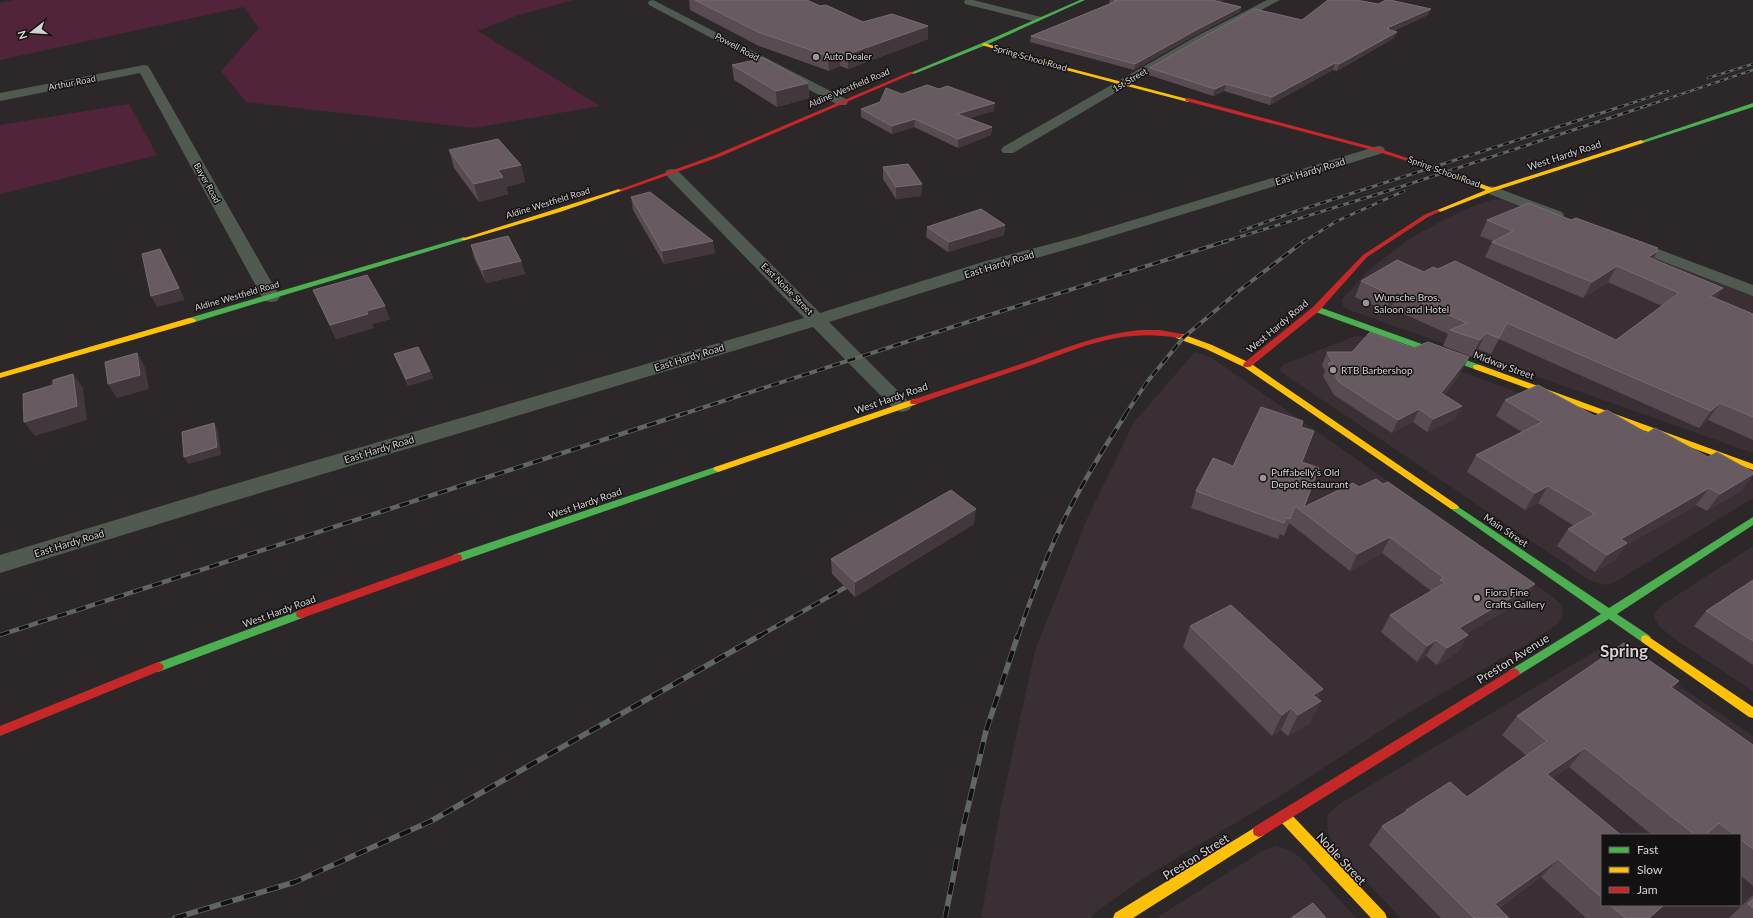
<svg xmlns="http://www.w3.org/2000/svg" width="1753" height="918" font-family="Lato,sans-serif">
<rect width="100%" height="100%" fill="#2c282a"/>
<g fill="#3a2f34" fill-rule="evenodd">
<polygon points="1501,199 1507,200 1753,295 1753,453 1349,310 1343,306 1342,299 1370,269 1408,240 1443,220 1471,207 1492,200"/>
<polygon points="1355,336 1366,337 1745,475 1753,480 1753,498 1617,581 1609,585 1601,584 1589,580 1281,372 1280,369 1283,365"/>
<polygon points="1195,352 1212,358 1553,597 1561,605 1563,615 1558,624 1537,638 1408,713 1277,798 1150,874 1097,911 1091,918 981,918 1001,806 1035,651 1086,521 1134,422"/>
<polygon points="1753,546 1753,691 1675,639 1660,627 1655,620 1655,613 1662,605"/>
<path d="M 1601,648 L 1615,648 L 1630,652 L 1753,736 L 1753,918 L 1401,918 L 1337,851 L 1328,833 L 1327,815 L 1339,804 ZM 1602,835 L 1740,835 L 1740,905 L 1602,905 Z"/>
<polygon points="1276,846 1287,849 1300,857 1356,918 1156,918 1264,850"/>
</g>
<g fill="#51243a">
<polygon points="15,0 574,0 518,15 478,31 600,106 474,128 246,102 221,71 259,28 243,7 0,60 0,3"/>
<polygon points="129,104 157,155 0,194 0,125"/>
</g>
<g fill="none" stroke-linecap="round" stroke-linejoin="round">
<g fill="#505a50" fill-rule="evenodd">
<polygon points="653,0 846,99 848,102 846,105 838,105 649,5 648,3 649,1"/>
<polygon points="965,0 973,0 1041,17 1042,19 1037,22 965,4 964,2"/>
<polygon points="1267,0 1280,0 1205,40 1013,153 1003,153 1001,150 1003,147 1197,36"/>
<polygon points="144,65 148,66 150,69 280,297 277,301 271,302 265,301 262,297 140,73 0,101 0,93"/>
<polygon points="1378,146 1383,147 1385,150 1383,153 1089,243 998,269 829,322 909,402 912,406 909,410 902,412 895,410 813,327 230,502 0,573 0,555 214,490 804,318 667,176 665,173 667,170 672,169 677,170 820,313 986,261 1077,237"/>
<polygon points="1492,186 1562,212 1564,215 1562,218 1556,220 1550,218 1487,193 1485,190 1487,187"/>
<polygon points="1629,238 1753,285 1753,296 1623,246 1621,243 1623,240"/>
</g>
<g fill="#4caf50" fill-rule="evenodd">
<polygon points="1080,0 1085,0 986,45 914,74 910,73 982,43"/>
<polygon points="1753,103 1753,107 1643,143 1638,142"/>
<polygon points="464,237 467,239 466,240 195,322 192,322 188,320 189,318"/>
<polygon points="1313,307 1319,307 1480,365 1481,367 1480,369 1474,369 1313,311"/>
<polygon points="718,466 723,469 721,471 461,561 453,561 452,558 453,555"/>
<polygon points="1454,504 1609,608 1753,517 1753,525 1617,614 1650,636 1651,639 1650,642 1646,643 1642,642 1609,619 1514,678 1510,676 1508,673 1510,670 1601,614 1451,509 1449,507 1451,505"/>
<polygon points="301,610 305,611 306,614 305,617 158,672 154,670 152,667 154,664"/>
</g>
<g fill="#ffc107" fill-rule="evenodd">
<polygon points="984,43 1061,66 1191,100 1188,102 1058,68 982,45"/>
<polygon points="1641,140 1644,142 1643,143 1494,191 1440,212 1435,211 1486,190 1435,170 1435,168 1439,168 1492,188"/>
<polygon points="619,189 624,190 560,212 466,240 462,240 461,239"/>
<polygon points="189,318 192,318 196,320 195,322 0,378 0,373"/>
<polygon points="1176,334 1182,334 1212,345 1250,363 1457,505 1459,507 1457,509 1451,509 1244,367 1206,349 1176,338 1175,336"/>
<polygon points="1474,365 1480,365 1753,464 1753,470 1474,369 1473,367"/>
<polygon points="914,399 918,402 917,404 721,471 718,472 713,469 715,467"/>
<polygon points="1646,635 1753,707 1753,718 1749,717 1642,642 1641,639 1642,636"/>
<polygon points="1284,810 1289,812 1385,913 1387,918 1371,918 1279,820 1278,816 1279,812"/>
<polygon points="1259,825 1264,827 1265,831 1264,835 1133,918 1113,918 1115,913"/>
</g>
<g fill="#c62828" fill-rule="evenodd">
<polygon points="910,72 914,73 719,157 623,191 618,190 715,155"/>
<polygon points="1188,98 1380,149 1440,169 1435,170 1376,151 1186,101 1185,100"/>
<polygon points="1436,210 1441,211 1428,217 1367,257 1319,311 1250,367 1244,367 1243,365 1244,363 1313,307 1363,255 1424,215"/>
<path d="M 1140,330 L 1160,330 L 1182,334 L 1183,336 L 1179,338 C 1119,328 1084,347 1029,366 C 992,379 954,391 917,404 L 911,404 L 910,402 L 911,400 C 948,388 986,376 1024,363 C 1062,349 1099,334 1140,330 Z"/>
<polygon points="457,554 461,555 462,558 461,561 305,617 301,618 297,617 296,614 297,611"/>
<polygon points="158,662 162,664 164,667 162,670 0,736 0,726"/>
<polygon points="1514,668 1518,670 1520,673 1518,676 1264,835 1259,837 1254,835 1253,831 1254,827"/>
</g>
<defs>
<g id="rail-far4">
<polyline points="1708,78 1753,64"/>
<polyline points="1620,107 1668,91"/>
<polyline points="1643,107 1753,70"/>
</g>
<g id="rail-far3">
<polyline points="1241,231 1297,211 1623,106"/>
<polyline points="1223,242 1391,190 1646,106"/>
<polyline points="1303,242 1337,221 1404,191"/>
</g>
<g id="rail-far2">
<polyline points="680,415 1002,311 1227,241"/>
<polyline points="1125,415 1147,382 1184,337 1240,290 1304,241"/>
</g>
<g id="rail-far1">
<polyline points="0,635 683,414"/>
<polyline points="759,636 846,587"/>
<path d="M 1018,636 C 1031,598 1045,559 1063,522 C 1081,485 1103,449 1126,414"/>
</g>
<g id="rail">
<polyline points="175,918 295,882 431,821 761,635"/>
<polyline points="945,918 964,824 986,731 1018,635"/>
</g>
</defs>
<use href="#rail-far4" stroke="#606760" stroke-width="2.5"/>
<use href="#rail-far3" stroke="#606760" stroke-width="3"/>
<use href="#rail-far2" stroke="#606760" stroke-width="4"/>
<use href="#rail-far1" stroke="#606760" stroke-width="4.5"/>
<use href="#rail" stroke="#606760" stroke-width="5.5"/>
<use href="#rail-far4" stroke="#141112" stroke-width="1.5" stroke-dasharray="4.5" stroke-linecap="butt"/>
<use href="#rail-far3" stroke="#141112" stroke-width="2" stroke-dasharray="6" stroke-linecap="butt"/>
<use href="#rail-far2" stroke="#141112" stroke-width="2.5" stroke-dasharray="8" stroke-linecap="butt"/>
<use href="#rail-far1" stroke="#141112" stroke-width="3" stroke-dasharray="10" stroke-linecap="butt"/>
<use href="#rail" stroke="#141112" stroke-width="4" stroke-dasharray="12" stroke-linecap="butt"/>
</g>
<g fill="#594b52">
<polygon points="689,0 807,0 820,6 863,22 928,39 848,69 840,66 829,71 759,46 690,10"/>
<polygon points="1110,0 1224,0 1219,2 1241,7 1240,12 1196,35 1134,70 1030,42 1031,36 1109,4"/>
<polygon points="1428,15 1393,31 1394,38 1337,71 1333,70 1270,105 1224,91 1213,96 1149,75 1150,68 1302,20"/>
<polygon points="732,65 808,83 809,98 777,107 734,80"/>
<polygon points="902,94 994,111 969,118 992,127 991,135 958,148 914,127 892,134 861,117 861,109"/>
<polygon points="449,150 521,165 525,182 506,187 508,194 479,202 454,168"/>
<polygon points="883,167 922,184 921,196 896,199 883,179"/>
<polygon points="631,197 715,253 664,264 633,210"/>
<polygon points="1487,220 1571,220 1657,250 1658,251 1653,259 1717,299 1753,314 1753,440 1708,420 1699,428 1499,339 1491,354 1478,349 1472,357 1443,346 1448,334 1391,308 1386,311 1355,297 1361,281 1424,272 1616,340 1662,306 1608,282 1583,298 1485,257 1492,242 1493,241 1480,236"/>
<polygon points="1005,225 1004,235 948,252 926,237 927,227"/>
<polygon points="471,245 521,261 525,274 486,283 474,258"/>
<polygon points="313,290 390,319 372,324 373,328 336,339"/>
<polygon points="1413,348 1469,357 1462,370 1444,395 1455,419 1427,432 1413,422 1392,433 1334,395 1323,376 1325,371 1322,365 1327,352 1352,352"/>
<polygon points="394,354 430,371 433,378 408,386"/>
<polygon points="1505,400 1595,416 1742,490 1707,511 1696,505 1625,546 1615,560 1595,572 1557,546 1568,529 1574,526 1538,503 1525,510 1467,472 1476,455 1522,432 1496,416"/>
<polygon points="1301,427 1304,507 1353,483 1524,600 1466,634 1468,635 1458,652 1437,665 1426,656 1417,662 1381,632 1390,615 1431,591 1382,553 1350,571 1289,523 1284,536 1280,534 1278,539 1191,508 1196,491 1233,466"/>
<polygon points="974,524 855,597 832,574 831,559"/>
<polygon points="1753,580 1753,665 1694,626 1706,611"/>
<polygon points="1190,626 1310,723 1288,736 1281,730 1272,736 1183,647"/>
<polygon points="1679,681 1673,688 1753,745 1753,886 1740,875 1740,835 1652,835 1569,767 1553,778 1602,835 1602,905 1664,905 1649,918 1586,918 1541,877 1499,908 1509,918 1441,918 1369,845 1382,826 1404,813 1406,810 1467,797 1527,756 1502,735 1517,716"/>
<polygon points="1753,895 1753,918 1729,918"/>
</g>
<g fill="#42373c">
<polygon points="1208,0 1224,0 1207,5"/>
<polygon points="1241,7 1240,12 1196,35 1134,70 1135,64 1198,29"/>
<polygon points="1431,9 1428,15 1387,33 1387,28"/>
<polygon points="928,26 928,39 848,69 848,54"/>
<polygon points="1397,32 1394,38 1337,71 1339,64"/>
<polygon points="840,52 840,66 829,71 828,56"/>
<polygon points="1335,63 1333,70 1270,105 1272,97"/>
<polygon points="808,83 809,98 777,107 776,91"/>
<polygon points="1226,84 1224,91 1213,96 1215,89"/>
<polygon points="995,103 994,111 957,122 957,114"/>
<polygon points="915,119 914,127 892,134 892,126"/>
<polygon points="992,127 991,135 958,148 958,139"/>
<polygon points="521,165 525,182 506,187 508,194 479,202 474,184 498,170"/>
<polygon points="922,184 921,196 896,199 896,187"/>
<polygon points="1005,225 1004,235 948,252 949,242"/>
<polygon points="713,241 715,253 664,264 662,251"/>
<polygon points="1658,248 1655,253 1658,251 1649,266 1648,257"/>
<polygon points="160,249 185,300 157,307 151,296"/>
<polygon points="521,261 525,274 486,283 482,270"/>
<polygon points="1617,266 1608,282 1583,298 1592,282"/>
<polygon points="1723,288 1713,304 1710,296"/>
<polygon points="1398,292 1391,308 1386,311 1392,295"/>
<polygon points="385,306 390,319 372,324 373,328 336,339 330,325 366,311"/>
<polygon points="1486,333 1478,349 1472,357 1480,340"/>
<polygon points="137,353 145,367 149,389 117,398 108,384"/>
<polygon points="1469,357 1462,370 1435,406 1441,393"/>
<polygon points="430,371 433,378 408,386 406,379"/>
<polygon points="73,374 83,388 87,420 35,436 24,422"/>
<polygon points="1720,403 1708,420 1699,428 1711,411"/>
<polygon points="1462,406 1455,419 1427,432 1433,419"/>
<polygon points="1419,409 1413,422 1392,433 1398,420"/>
<polygon points="214,423 218,430 221,455 188,464 184,457"/>
<polygon points="1753,474 1753,476 1742,490 1707,511 1720,494"/>
<polygon points="1548,486 1538,503 1525,510 1535,493"/>
<polygon points="1709,488 1696,505 1625,546 1615,560 1595,572 1607,555 1621,539"/>
<polygon points="976,509 974,524 855,597 855,582"/>
<polygon points="1390,537 1382,553 1350,571 1357,554"/>
<polygon points="1535,584 1524,600 1449,644 1459,628"/>
<polygon points="1468,635 1458,652 1437,665 1447,648"/>
<polygon points="1436,640 1426,656 1417,662 1427,646"/>
<polygon points="1679,681 1662,701 1671,687"/>
<polygon points="1323,689 1315,705 1321,701 1310,723 1288,736 1298,715 1313,695"/>
<polygon points="1291,708 1281,730 1272,736 1282,715"/>
<polygon points="1585,748 1569,767 1532,793 1547,774"/>
<polygon points="1558,859 1541,877 1484,918 1495,904"/>
</g>
<g fill="#675a60" stroke="#786c72">
<polygon points="695,0 807,0 820,6 826,5 863,22 892,14 928,26 848,54 840,52 828,56 758,32"/>
<polygon points="1114,0 1212,0 1241,7 1198,29 1135,64 1031,36 1117,1"/>
<polygon points="1328,0 1357,0 1378,4 1386,0 1390,0 1431,9 1387,28 1389,28 1387,29 1397,32 1339,64 1335,63 1272,97 1226,84 1215,89 1150,68 1207,35 1255,9 1302,20"/>
<polygon points="764,58 808,83 776,91 732,65"/>
<polygon points="927,85 939,89 947,86 995,103 957,114 992,127 958,139 915,119 892,126 861,109 880,102 886,88 902,94"/>
<polygon points="498,139 521,165 498,170 503,177 474,184 449,150"/>
<polygon points="908,164 922,184 896,187 883,167"/>
<polygon points="650,192 713,241 662,251 631,197"/>
<polygon points="1529,203 1571,220 1576,218 1658,248 1656,250 1658,251 1648,257 1723,288 1710,296 1753,314 1753,417 1720,403 1711,411 1507,323 1499,338 1486,333 1480,340 1450,330 1467,323 1398,292 1392,295 1361,281 1397,260 1424,272 1433,267 1438,269 1455,261 1616,340 1679,293 1617,266 1592,282 1492,242 1513,231 1487,220"/>
<polygon points="981,209 1005,225 949,242 927,227"/>
<polygon points="508,236 521,261 482,270 471,245"/>
<polygon points="160,249 179,288 151,296 142,254"/>
<polygon points="367,275 385,306 366,311 368,314 330,325 313,290"/>
<polygon points="1370,332 1413,348 1428,342 1469,357 1441,393 1462,406 1433,419 1419,409 1398,420 1339,382 1328,363 1333,363 1327,352 1352,352"/>
<polygon points="418,347 430,371 406,379 394,354"/>
<polygon points="137,353 140,375 108,384 105,362"/>
<polygon points="73,374 77,406 24,422 23,394 53,385 53,380"/>
<polygon points="1538,385 1595,416 1607,410 1647,433 1655,428 1708,457 1717,452 1753,472 1753,474 1720,494 1709,488 1621,539 1627,543 1607,555 1568,529 1595,514 1548,486 1535,493 1476,455 1542,422 1505,400"/>
<polygon points="1261,407 1303,421 1301,427 1314,431 1302,462 1319,468 1304,507 1353,483 1359,487 1376,479 1383,484 1388,482 1535,584 1459,628 1468,635 1447,648 1436,640 1427,646 1390,615 1445,583 1440,580 1444,578 1390,537 1357,554 1295,506 1290,519 1286,518 1284,523 1196,491 1213,458 1233,466"/>
<polygon points="214,423 217,447 184,457 182,432"/>
<polygon points="951,490 976,509 855,582 831,559"/>
<polygon points="1753,580 1753,641 1706,611"/>
<polygon points="1231,605 1323,689 1313,695 1321,701 1298,715 1291,708 1282,715 1190,626"/>
<polygon points="1624,643 1679,681 1671,687 1753,745 1753,849 1740,839 1740,835 1735,835 1719,823 1705,835 1695,835 1585,748 1547,774 1621,835 1602,835 1602,898 1558,859 1495,904 1509,918 1474,918 1382,826 1407,811 1406,810 1450,782 1467,797 1547,741 1517,716"/>
<polygon points="1753,899 1753,908 1748,904"/>
<polygon points="1313,903 1326,918 1291,918"/>
<polygon points="1610,905 1664,905 1649,918 1625,918"/>
</g>
<g fill="#9a9698" stroke="#141112" stroke-width="1.5">
<circle cx="816" cy="57" r="4"/>
<circle cx="1366" cy="303" r="4"/>
<circle cx="1333" cy="370" r="4"/>
<circle cx="1263" cy="478" r="4"/>
<circle cx="1477" cy="598" r="4"/>
</g>
<g text-anchor="middle" stroke-width="3" stroke-linejoin="round" paint-order="stroke">
<g font-size="9" fill="#d6d2d4" stroke="#141112">
<text transform="translate(737 47) rotate(28)" y="3">Powell Road</text>
<text transform="translate(1030 58) rotate(16)" y="3">Spring School Road</text>
<text transform="translate(1130 80) rotate(-30)" y="3">1st Street</text>
<text transform="translate(72 83) rotate(-11)" y="3">Arthur Road</text>
<text transform="translate(849 88) rotate(-23)" y="3">Aldine Westfield Road</text>
<text transform="translate(1444 172) rotate(20)" y="3">Spring School Road</text>
<text transform="translate(207 183) rotate(61)" y="3">Bayer Road</text>
<text transform="translate(548 203) rotate(-17)" y="3">Aldine Westfield Road</text>
<text transform="translate(787 289) rotate(45)" y="3">East Noble Street</text>
<text transform="translate(237 296) rotate(-16)" y="3">Aldine Westfield Road</text>
</g>
<g font-size="9" fill="#d6d2d4" stroke="#141112" text-anchor="start">
<text x="824" y="60">Auto Dealer</text>
</g>
<g font-size="10" fill="#d6d2d4" stroke="#141112">
<text transform="translate(1564 155) rotate(-18)" y="4">West Hardy Road</text>
<text transform="translate(1310 171) rotate(-17)" y="4">East Hardy Road</text>
<text transform="translate(999 264) rotate(-17)" y="4">East Hardy Road</text>
<text transform="translate(1277 326) rotate(-40)" y="4">West Hardy Road</text>
<text transform="translate(689 357) rotate(-17)" y="4">East Hardy Road</text>
<text transform="translate(1504 365) rotate(20)" y="4">Midway Street</text>
<text transform="translate(891 398) rotate(-19)" y="4">West Hardy Road</text>
<text transform="translate(379 449) rotate(-17)" y="4">East Hardy Road</text>
<text transform="translate(585 503) rotate(-19)" y="4">West Hardy Road</text>
<text transform="translate(1506 530) rotate(34)" y="4">Main Street</text>
<text transform="translate(69 543) rotate(-17)" y="4">East Hardy Road</text>
<text transform="translate(279 611) rotate(-20)" y="4">West Hardy Road</text>
</g>
<g font-size="10" fill="#d6d2d4" stroke="#141112" text-anchor="start">
<text x="1374" y="301">Wunsche Bros.<tspan x="1374" dy="12">Saloon and Hotel</tspan></text>
<text x="1341" y="374">RTB Barbershop</text>
<text x="1271" y="476">Puffabelly's Old<tspan x="1271" dy="12">Depot Restaurant</tspan></text>
<text x="1485" y="596">Fiora Fine<tspan x="1485" dy="12">Crafts Gallery</tspan></text>
</g>
<g font-size="12" fill="#d6d2d4" stroke="#141112">
<text transform="translate(1513 659) rotate(-32)" y="4">Preston Avenue</text>
<text transform="translate(1196 857) rotate(-32)" y="4">Preston Street</text>
<text transform="translate(1341 859) rotate(47)" y="4">Noble Street</text>
</g>
<g font-size="17" font-weight="bold" fill="#d9d0d3" stroke="#141112">
<text x="1624" y="657">Spring</text>
</g>
</g>
<rect x="1601" y="834" width="140" height="72" fill="#141112" stroke="#625e60"/>
<rect x="1609" y="847" width="20" height="6" fill="#4caf50" stroke="#625e60"/>
<text x="1637" y="854" font-size="12" fill="#d6d2d4">Fast</text>
<rect x="1609" y="867" width="20" height="6" fill="#ffc107" stroke="#625e60"/>
<text x="1637" y="874" font-size="12" fill="#d6d2d4">Slow</text>
<rect x="1609" y="887" width="20" height="6" fill="#c62828" stroke="#625e60"/>
<text x="1637" y="894" font-size="12" fill="#d6d2d4">Jam</text>
<g transform="translate(32 32) rotate(253)" stroke="#141112" stroke-width="3" paint-order="stroke">
<path d="M0-3L7 15L0 10L-7 15Z" fill="#d6d2d4"/>
<text y="-6" font-size="11" font-weight="bold" text-anchor="middle" fill="#d6d2d4">N</text>
</g>
</svg>
